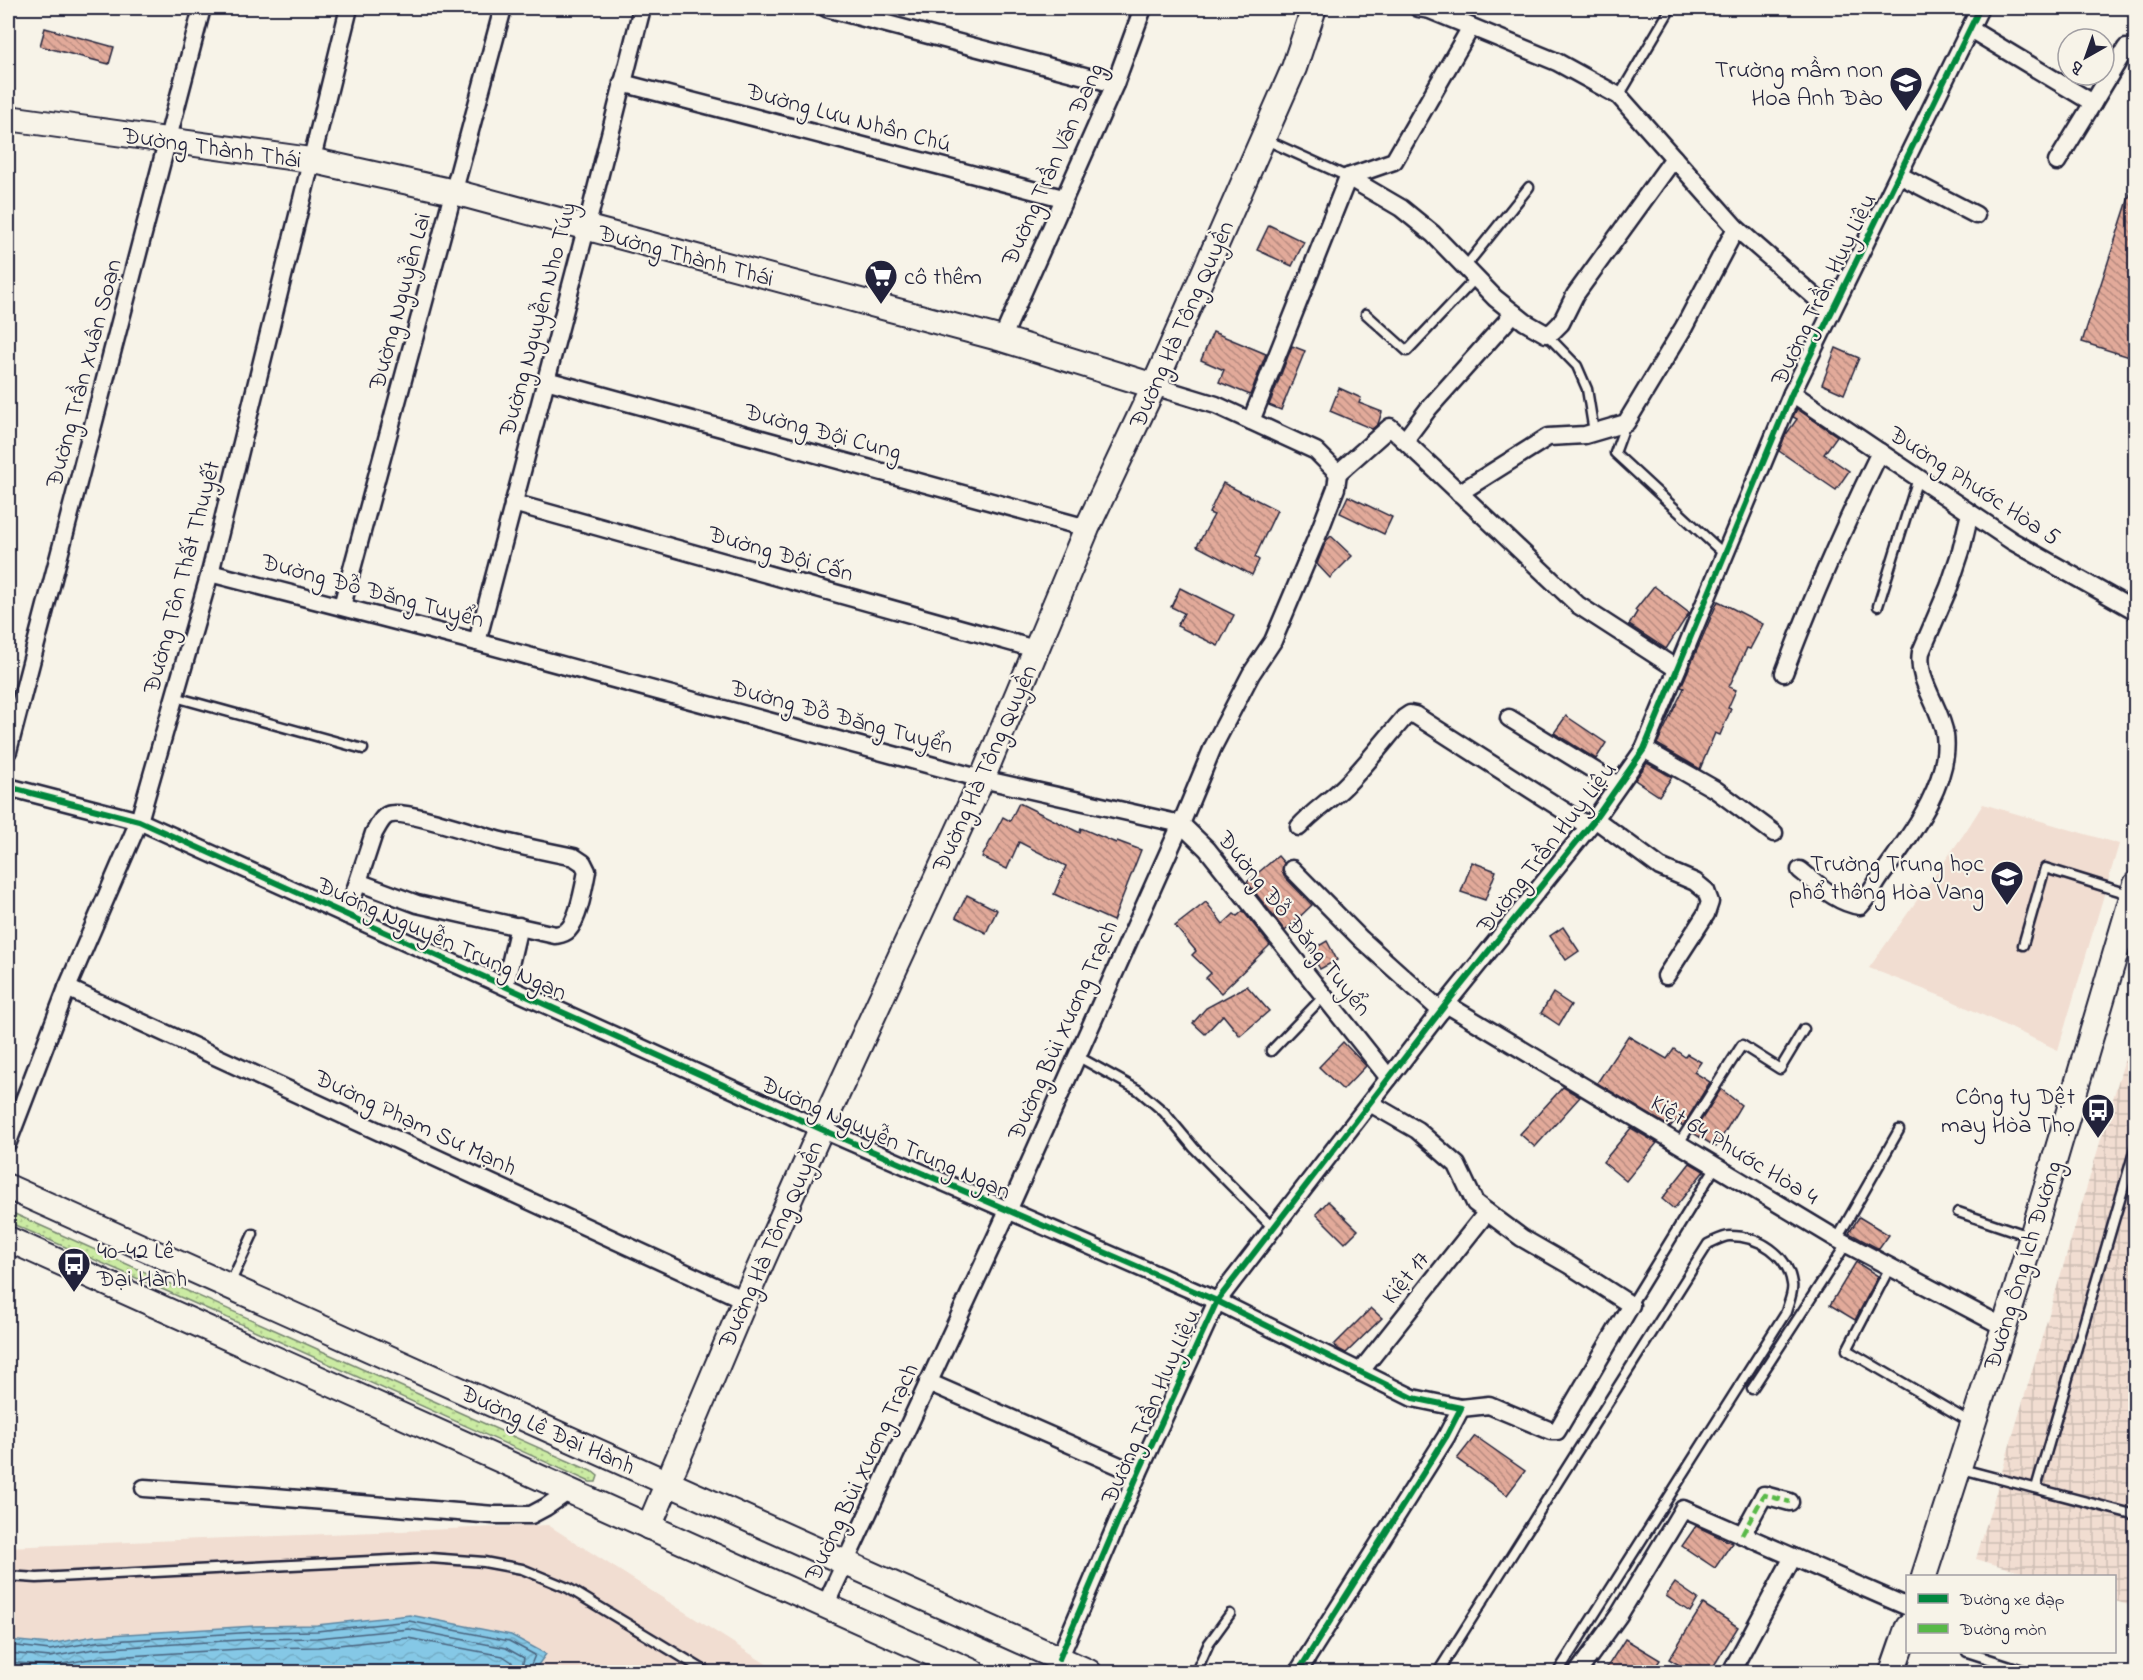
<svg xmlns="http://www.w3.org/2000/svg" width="2143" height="1680" font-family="'Indie Flower',sans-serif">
<defs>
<pattern id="industrial-grid" width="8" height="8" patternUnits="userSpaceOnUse" patternTransform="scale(1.5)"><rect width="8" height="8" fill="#f1ddd1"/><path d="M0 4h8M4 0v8" fill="none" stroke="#cebdb4"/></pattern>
<pattern id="grass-dots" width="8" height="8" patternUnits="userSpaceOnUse" patternTransform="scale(1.5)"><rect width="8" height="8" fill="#cbeba3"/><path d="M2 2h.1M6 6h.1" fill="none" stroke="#aec98d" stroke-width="1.8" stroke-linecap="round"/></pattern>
<pattern id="water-waves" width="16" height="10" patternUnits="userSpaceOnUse" patternTransform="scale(1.5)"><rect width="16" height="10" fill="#85c8e6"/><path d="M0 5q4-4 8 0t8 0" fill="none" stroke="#73acc6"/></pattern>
<pattern id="building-back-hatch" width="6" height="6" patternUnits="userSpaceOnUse" patternTransform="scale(1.5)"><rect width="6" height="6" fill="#e2aa9a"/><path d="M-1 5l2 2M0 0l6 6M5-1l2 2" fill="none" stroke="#b78a7f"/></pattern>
</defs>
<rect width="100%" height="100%" fill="#f7f3e8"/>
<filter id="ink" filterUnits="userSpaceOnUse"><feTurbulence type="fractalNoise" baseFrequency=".0167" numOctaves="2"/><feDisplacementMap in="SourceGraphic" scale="12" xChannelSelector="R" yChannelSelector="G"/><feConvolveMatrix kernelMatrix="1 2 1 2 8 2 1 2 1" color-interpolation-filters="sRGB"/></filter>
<g filter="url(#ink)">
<g fill="#f1ddd1">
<polygon points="1983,804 2119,844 2058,1050 1946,998 1869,968 1966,831"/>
<polygon points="548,1525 779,1672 8,1672 8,1547"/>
</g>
<polygon fill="url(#industrial-grid)" points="2135,1025 2135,1607 2115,1601 2114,1576 2034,1576 1976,1559"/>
<polygon fill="url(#grass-dots)" stroke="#76866f" stroke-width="1.5" points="8,1211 593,1472 598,1476 596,1482 590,1482 212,1311 8,1222"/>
<polygon fill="url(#water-waves)" stroke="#5d86a2" stroke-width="1.5" points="410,1615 511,1635 546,1654 533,1672 8,1672 8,1640 50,1644 94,1636 255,1626 317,1625"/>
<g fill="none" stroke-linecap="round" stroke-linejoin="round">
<g stroke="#4a647f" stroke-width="1.5">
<polyline points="8,1645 50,1650 95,1642 256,1632 317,1631 409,1621 509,1641 535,1655 528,1672"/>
<polyline points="8,1653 50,1657 95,1649 256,1639 317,1638 409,1629 506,1648 524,1658 521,1672"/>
<polyline points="8,1662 51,1666 96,1658 256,1648 318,1647 408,1638 503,1656 512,1662 512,1672"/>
</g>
</g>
<g fill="url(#building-back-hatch)" stroke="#22223b" stroke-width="1.5">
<polygon points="45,28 114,47 109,64 40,46"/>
<polygon points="2132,188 2136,189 2136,359 2082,342"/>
<polygon points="1269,225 1304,242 1292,266 1257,250"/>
<polygon points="1213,332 1266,354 1250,395 1219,382 1224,370 1201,360"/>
<polygon points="1292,346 1305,351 1281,410 1269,405"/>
<polygon points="1836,348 1859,358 1844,394 1822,384"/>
<polygon points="1339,388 1361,398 1359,403 1382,412 1378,424 1372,429 1330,411"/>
<polygon points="1797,409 1837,436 1824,454 1849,471 1836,490 1779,451 1785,436 1797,419 1793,417"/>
<polygon points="1223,483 1277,510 1255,557 1259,560 1252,575 1197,546 1214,515 1209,513"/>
<polygon points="1348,496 1392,517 1384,534 1340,513"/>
<polygon points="1331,536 1352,556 1330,578 1317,564 1326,541"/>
<polygon points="1654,586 1689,613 1666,649 1629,625 1637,612 1635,610"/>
<polygon points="1180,588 1234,615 1218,646 1177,626 1184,613 1171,607"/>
<polygon points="1718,601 1763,624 1750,649 1747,648 1729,687 1736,690 1728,708 1731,709 1720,735 1715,733 1700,769 1657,744 1684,688 1681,687"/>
<polygon points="1566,716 1606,743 1596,759 1554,733"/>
<polygon points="1647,763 1672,777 1659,796 1635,780"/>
<polygon points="1019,803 1080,833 1081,828 1116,843 1117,841 1141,850 1113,921 1054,894 1066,866 1019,842 1007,869 982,857 1003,817 1010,821"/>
<polygon points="1278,856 1284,863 1282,871 1284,876 1312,905 1285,931 1247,882"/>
<polygon points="1472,862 1496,871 1485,900 1461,892"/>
<polygon points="967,895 997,910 986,933 956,917"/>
<polygon points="1206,902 1223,924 1234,914 1237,916 1243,911 1270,945 1221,993 1206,978 1211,973 1192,955 1196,951 1175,926"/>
<polygon points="1563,927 1579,951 1566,960 1550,936"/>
<polygon points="1327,941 1337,960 1320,969 1310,951"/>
<polygon points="1247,986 1269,1011 1240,1036 1223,1015 1205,1034 1193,1023 1206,1008"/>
<polygon points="1553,993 1571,1005 1559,1025 1541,1013"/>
<polygon points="1628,1036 1667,1059 1674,1049 1685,1057 1687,1054 1701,1062 1694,1072 1710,1082 1683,1126 1675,1121 1670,1127 1597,1083"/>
<polygon points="1343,1042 1366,1066 1343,1090 1319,1067"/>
<polygon points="1563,1087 1580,1097 1535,1147 1520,1134"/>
<polygon points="1721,1089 1741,1105 1716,1147 1693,1133"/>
<polygon points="1631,1128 1657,1143 1626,1181 1603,1162"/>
<polygon points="1690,1163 1704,1171 1674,1209 1662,1199"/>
<polygon points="1328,1201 1358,1230 1345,1243 1316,1214"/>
<polygon points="1859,1217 1889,1235 1879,1249 1849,1233"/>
<polygon points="1856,1262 1878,1276 1855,1320 1830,1305"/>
<polygon points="1371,1308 1382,1318 1346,1353 1338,1349 1334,1345"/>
<polygon points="1475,1436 1525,1471 1507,1495 1457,1459"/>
<polygon points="1696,1526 1732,1543 1715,1568 1682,1546"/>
<polygon points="1675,1583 1698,1599 1690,1612 1666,1596"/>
<polygon points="1703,1604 1738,1627 1710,1672 1691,1672 1669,1659"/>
<polygon points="1625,1639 1660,1660 1652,1672 1604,1672"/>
</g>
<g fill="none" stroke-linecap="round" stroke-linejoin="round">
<defs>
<g id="lane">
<polyline points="1619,96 1671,8"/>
<polyline points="1264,139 1348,177"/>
<polyline points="1465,267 1529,187"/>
<polyline points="1366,314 1407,351 1476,278"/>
<polyline points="1546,334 1577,366 1587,389 1594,432"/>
<polyline points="1626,423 1615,453 1724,554"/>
<polyline points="1878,606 1918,478"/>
<polyline points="175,697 363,749"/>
<polyline points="2023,945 2045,868 2132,895"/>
<polyline points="1271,1051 1324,996"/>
<polyline points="1077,1056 1138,1090 1164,1112 1194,1148 1273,1228"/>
<polyline points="1679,1143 1742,1045 1780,1069 1804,1029"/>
<polyline points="1958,1212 2029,1236"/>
<polyline points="1837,1239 1899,1130"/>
<polyline points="1890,1267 1847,1350 1970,1422"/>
<polyline points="229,1286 253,1234"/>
<polyline points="1631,1305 1716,1166"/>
<polyline points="1752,1389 1847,1243"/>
<polyline points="1962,1469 2136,1515"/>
<polyline points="2036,1488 2136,1145"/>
<polyline points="8,1576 37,1578 430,1558 484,1562 522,1569 568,1588 707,1672"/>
<polyline points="1967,1652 2029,1672"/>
<polyline points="1196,1672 1209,1643 1230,1614"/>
<path d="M 1438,1672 L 1708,1244 C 1715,1241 1723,1236 1730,1236 C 1759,1236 1788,1254 1792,1284 C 1794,1292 1788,1304 1786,1312 L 1558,1672"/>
</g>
<g id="street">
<polyline points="826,8 1115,84"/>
<polyline points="1418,8 1430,10 1557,62 1619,96 1736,228 1831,311"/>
<polyline points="1970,29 2093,103 2057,162"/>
<polyline points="622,83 1063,198"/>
<polyline points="2093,103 2126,48"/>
<polyline points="1899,175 1976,215"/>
<polyline points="1348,177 1401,208 1433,234 1495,298 1525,322 1546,334 1553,331 1561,323 1575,295 1674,158"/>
<polyline points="1002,339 1115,84 1143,8"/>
<polyline points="546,380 1087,528"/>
<polyline points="1154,386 1216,405 1316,451 1338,473"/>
<polyline points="1792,393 2012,541 2136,611"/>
<polyline points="1251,421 1348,177 1394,161 1471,27"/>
<polyline points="1405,440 1429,408 1514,313"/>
<polyline points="1338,473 1390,427 1578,605 1677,669"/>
<polyline points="1459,493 1548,437 1585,435 1626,423 1684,327 1736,228"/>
<polyline points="513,503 1035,649"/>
<polyline points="210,573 477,642 982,779 1181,824 1207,849 1389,1078"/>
<polyline points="342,606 503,8"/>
<polyline points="477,642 586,229 642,8"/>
<path d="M 1784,673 C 1812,598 1845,524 1880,452"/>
<polyline points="1509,718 1618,785"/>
<polyline points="1644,749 1716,790 1774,833"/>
<polyline points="8,751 202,8"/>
<polyline points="8,787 139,821 821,1129 1217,1301 1413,1398 1461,1408 1446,1437 1298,1672"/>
<polyline points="1595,819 1660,867 1695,882 1706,891 1710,902 1706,914 1666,976"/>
<path d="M 1299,827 C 1313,811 1330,801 1345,786 C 1366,765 1385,740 1404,718 L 1410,714 L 1415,715 L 1588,826"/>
<polyline points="1292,869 1361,939 1441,1011"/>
<path d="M 1800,870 C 1818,884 1836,903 1860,906 C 1871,894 1877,880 1887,868 C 1912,833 1951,781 1945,735 C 1941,707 1916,681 1921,652 L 1949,587 L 1961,551 L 1970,513"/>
<path d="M 347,915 L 374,833 C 378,827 381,818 388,815 C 403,808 481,836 501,841 C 525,847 549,852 574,857 L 583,863 L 587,871 C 584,886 579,919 568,930 C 564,934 560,934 555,935 L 417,904 L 358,882"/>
<polyline points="505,986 519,926"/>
<polyline points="67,988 745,1300"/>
<polyline points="1446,1004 1837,1239 2004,1327"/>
<polyline points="1370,1103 1417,1130 1457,1165 1475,1203 1522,1238 1569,1265 1631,1305 1557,1431 1551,1431 1489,1405 1461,1408"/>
<polyline points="8,1142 67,988 139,821 210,573 349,8"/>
<polyline points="1360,1372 1487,1212"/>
<polyline points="928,1382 1138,1474"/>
<polyline points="144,1488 263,1496 494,1515 531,1515 546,1507 569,1491"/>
<polyline points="1742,1535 1764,1495 1790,1502"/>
<polyline points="825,1606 1008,1211 1181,824 1213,747 1251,674 1273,641 1319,532 1336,488 1338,473"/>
<polyline points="1059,1659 1138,1474 1217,1301 1446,1004 1595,819 1644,749 1792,393 1980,8"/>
<polyline points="1578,1672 1619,1615 1683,1509 1908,1607"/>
<polyline points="1731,1672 1793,1557"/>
</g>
<g id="secondary">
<polyline points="8,118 310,160 454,192 1002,339 1154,386"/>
<polyline points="8,1187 1089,1672"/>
<polyline points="8,1239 973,1672"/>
<polyline points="649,1527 745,1300 821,1129 982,779 1087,528 1154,386 1294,68 1314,8"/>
<polyline points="1924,1576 2017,1287 2136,884"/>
<polyline points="1892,1672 1908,1626"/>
</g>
</defs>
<use href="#lane" stroke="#22223b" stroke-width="13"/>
<use href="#street" stroke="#22223b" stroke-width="21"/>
<use href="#secondary" stroke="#22223b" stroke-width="28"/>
<use href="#lane" stroke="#f7f3e8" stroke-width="8"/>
<use href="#street" stroke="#f7f3e8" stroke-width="16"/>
<use href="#secondary" stroke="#f7f3e8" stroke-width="24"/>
<polyline stroke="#58b947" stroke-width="4.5" stroke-dasharray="9 4.5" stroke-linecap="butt" points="1742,1535 1764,1495 1790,1502"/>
<defs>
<g id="cycleway">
<polyline points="8,787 139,821 821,1129 1217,1301 1413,1398 1461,1408 1446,1437 1298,1672"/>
<polyline points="1059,1659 1138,1474 1217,1301 1446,1004 1595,819 1644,749 1792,393 1980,8"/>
</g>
</defs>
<use href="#cycleway" stroke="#f7f3e8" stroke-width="10"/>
<use href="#cycleway" stroke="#00873e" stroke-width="6"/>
</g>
</g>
<defs>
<symbol id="school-pin" viewBox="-11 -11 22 30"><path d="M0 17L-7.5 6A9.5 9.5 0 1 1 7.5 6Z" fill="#22223b" stroke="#f7f3e8"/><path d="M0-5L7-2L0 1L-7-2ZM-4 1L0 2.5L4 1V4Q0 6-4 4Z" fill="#fff"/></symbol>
<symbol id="supermarket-pin" viewBox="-11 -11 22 30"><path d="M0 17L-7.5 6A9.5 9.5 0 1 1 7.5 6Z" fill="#22223b" stroke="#f7f3e8"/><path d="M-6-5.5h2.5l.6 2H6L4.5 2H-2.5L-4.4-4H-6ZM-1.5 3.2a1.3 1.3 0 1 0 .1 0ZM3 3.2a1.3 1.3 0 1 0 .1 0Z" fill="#fff"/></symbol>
<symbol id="bus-pin" viewBox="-11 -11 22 30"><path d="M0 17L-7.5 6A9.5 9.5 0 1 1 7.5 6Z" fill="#22223b" stroke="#f7f3e8"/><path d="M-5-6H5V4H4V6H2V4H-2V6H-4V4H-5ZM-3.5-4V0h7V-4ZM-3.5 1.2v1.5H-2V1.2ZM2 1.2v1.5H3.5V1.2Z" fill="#fff"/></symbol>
</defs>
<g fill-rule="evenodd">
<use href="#school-pin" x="1887" y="64" width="38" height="52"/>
<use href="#supermarket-pin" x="862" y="257" width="38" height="52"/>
<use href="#school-pin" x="1988" y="858" width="38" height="52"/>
<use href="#bus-pin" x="2079" y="1091" width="38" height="52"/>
<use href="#bus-pin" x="55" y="1245" width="38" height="52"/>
</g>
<g text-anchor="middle" stroke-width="4.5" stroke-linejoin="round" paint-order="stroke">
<g font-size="24" fill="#22223b" stroke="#f7f3e8" text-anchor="end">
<text x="1883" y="77">Trường mầm non<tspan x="1883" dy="28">Hoa Anh Đào</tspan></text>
<text x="904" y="284" text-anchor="start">cô thêm</text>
<text x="1984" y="871">Trường Trung học<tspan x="1984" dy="28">phổ thông Hòa Vang</tspan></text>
<text x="2075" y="1104">Công ty Dệt<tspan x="2075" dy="28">may Hòa Thọ</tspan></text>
<text x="97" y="1258" text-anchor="start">40-42 Lê<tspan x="97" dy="28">Đại Hành</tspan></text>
</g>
<g font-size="24" fill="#22223b" stroke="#f7f3e8">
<text transform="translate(849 117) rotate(15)" y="8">Đường Lưu Nhân Chú</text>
<text transform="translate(212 147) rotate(8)" y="8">Đường Thành Thái</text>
<text transform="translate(1052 164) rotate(-66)" y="8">Đường Trần Văn Đang</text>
<text transform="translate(686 255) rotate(15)" y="8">Đường Thành Thái</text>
<text transform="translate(1823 289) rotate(-64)" y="8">Đường Trần Huy Liệu</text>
<text transform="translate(399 301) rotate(-75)" y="8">Đường Nguyễn Lai</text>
<text transform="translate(537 319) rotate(-75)" y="8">Đường Nguyễn Nho Túy</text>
<text transform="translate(1181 324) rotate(-66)" y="8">Đường Hà Tông Quyền</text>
<text transform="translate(83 373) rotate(-75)" y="8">Đường Trần Xuân Soạn</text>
<text transform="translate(823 431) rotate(15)" y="8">Đường Đội Cung</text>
<text transform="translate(1975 485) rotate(33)" y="8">Đường Phước Hòa 5</text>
<text transform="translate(781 553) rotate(16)" y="8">Đường Đội Cấn</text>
<text transform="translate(181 577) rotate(-75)" y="8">Đường Tôn Thất Thuyết</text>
<text transform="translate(373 590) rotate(15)" y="8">Đường Đỗ Đăng Tuyển</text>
<text transform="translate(842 716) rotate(15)" y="8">Đường Đỗ Đăng Tuyển</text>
<text transform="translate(984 768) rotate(-66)" y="8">Đường Hà Tông Quyền</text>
<text transform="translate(1546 847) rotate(-52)" y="8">Đường Trần Huy Liệu</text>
<text transform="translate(1295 923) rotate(51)" y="8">Đường Đỗ Đăng Tuyển</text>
<text transform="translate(442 938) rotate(24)" y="8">Đường Nguyễn Trung Ngạn</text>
<text transform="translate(1062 1030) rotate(-66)" y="8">Đường Bùi Xương Trạch</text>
<text transform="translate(416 1122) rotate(25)" y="8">Đường Phạm Sư Mạnh</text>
<text transform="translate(886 1137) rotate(24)" y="8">Đường Nguyễn Trung Ngạn</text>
<text transform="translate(1735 1149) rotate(31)" y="8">Kiệt 64 Phước Hòa 4</text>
<text transform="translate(770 1244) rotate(-66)" y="8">Đường Hà Tông Quyền</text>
<text transform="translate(2022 1265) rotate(-73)" y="8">Đường Ông Ích Đường</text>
<text transform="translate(1405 1277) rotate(-51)" y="8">Kiệt 17</text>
<text transform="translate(1150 1406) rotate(-66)" y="8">Đường Trần Huy Liệu</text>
<text transform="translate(548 1429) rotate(24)" y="8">Đường Lê Đại Hành</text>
<text transform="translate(861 1472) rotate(-65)" y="8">Đường Bùi Xương Trạch</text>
</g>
</g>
<rect width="2143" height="1680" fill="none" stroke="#f7f3e8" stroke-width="30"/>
<rect x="15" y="15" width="2113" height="1650" fill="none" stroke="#22223b" stroke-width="2" filter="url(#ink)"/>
<rect x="1906" y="1575" width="210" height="78" fill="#f7f3e8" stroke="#a29fa3" stroke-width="1.5"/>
<rect x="1918" y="1594" width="30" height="9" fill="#00873e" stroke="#a29fa3" stroke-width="1.5"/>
<text x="1960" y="1605" font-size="18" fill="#22223b">Đường xe đạp</text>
<rect x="1918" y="1624" width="30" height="9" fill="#58b947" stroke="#a29fa3" stroke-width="1.5"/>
<text x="1960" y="1635" font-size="18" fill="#22223b">Đường mòn</text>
<g transform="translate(2086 57) rotate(220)"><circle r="28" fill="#f7f3e8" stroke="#a29fa3" stroke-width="1.5"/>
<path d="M0-4.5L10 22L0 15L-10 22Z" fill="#22223b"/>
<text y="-9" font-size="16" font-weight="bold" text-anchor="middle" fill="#22223b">B</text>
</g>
</svg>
